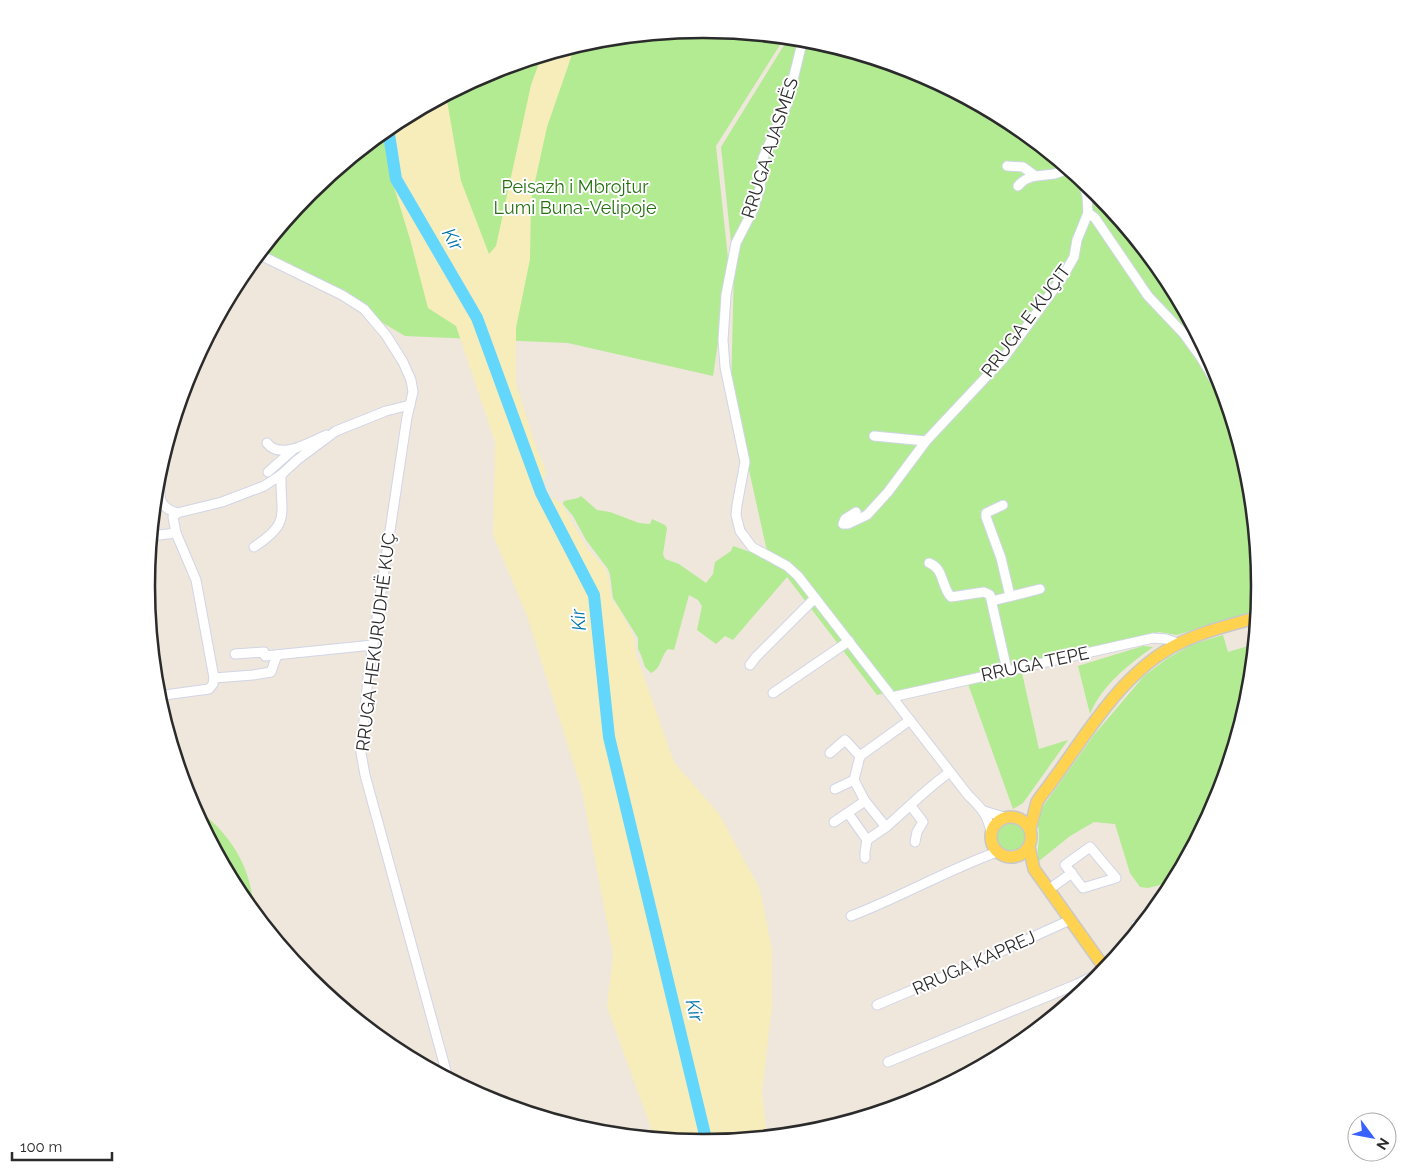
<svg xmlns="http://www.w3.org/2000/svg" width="1407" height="1172" font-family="Raleway,sans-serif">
<rect width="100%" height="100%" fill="#efe6dc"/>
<g fill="#b2eb92">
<polygon points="704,29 785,37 716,146 729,268 713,376 568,343 405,336 261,251 310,192 394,123 491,71 595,39"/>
<path d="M 789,37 L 812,40 L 917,71 L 1013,123 L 1098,192 L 1167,277 L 1218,373 L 1250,478 L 1261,586 L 1258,610 L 1177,635 L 1159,632 L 1130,640 L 877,695 L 787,577 L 733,640 L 725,636 L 716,644 L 697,630 L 702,606 L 698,600 L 689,595 L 674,650 L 668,649 C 660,657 662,668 651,673 L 645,667 L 641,655 L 638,649 L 638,638 L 613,598 L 610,575 L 608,569 L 586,540 L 573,516 L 563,504 L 564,501 L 578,498 L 581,496 L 597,510 L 610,512 L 639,523 L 650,524 L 652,519 L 665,525 L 667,528 L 663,554 L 665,559 L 679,564 L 706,583 L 713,574 L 715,562 L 731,551 L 733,546 L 753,553 L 777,566 L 767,551 L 731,389 L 734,271 L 721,147 Z"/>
<path d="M 1223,635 L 1228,652 L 1255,644 L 1250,695 L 1218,800 L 1175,881 L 1148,888 L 1140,887 L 1130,873 L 1115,824 L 1094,822 L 1070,836 L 1039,861 C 1036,851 1039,846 1039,836 C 1039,827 1036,821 1039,812 L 1094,735 L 1144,676 L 1168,658 L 1193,644 Z"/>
<path d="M 1143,646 L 1153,647 C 1128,665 1102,685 1090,714 L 1078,666 Z"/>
<polygon points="1022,673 1039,749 1068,740 1023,803 1013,809 968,684"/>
<path d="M 193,807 C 230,831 252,868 254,912 L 240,895 Z"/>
<circle cx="1011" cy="836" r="16"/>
</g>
<polygon fill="#f7edbb" points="575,46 547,127 531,200 530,259 516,328 516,384 537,450 544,465 546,474 543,479 546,492 553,499 561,503 587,548 605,568 608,577 612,600 618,607 634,637 636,654 674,762 719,814 760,889 772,950 772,1006 762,1092 767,1137 703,1143 655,1139 607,1007 613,954 582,791 527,616 493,535 495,442 456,326 428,308 410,239 393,184 383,132 394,123 446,95 461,181 489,254 496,246 531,85 542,55"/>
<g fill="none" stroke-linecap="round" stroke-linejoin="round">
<polyline stroke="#63d6fc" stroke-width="12" points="388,128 396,179 477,318 541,493 594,595 609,737 707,1143"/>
<defs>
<g id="minor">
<path d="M 803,39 L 787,104 L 763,158 L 760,188 L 753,210 L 736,243 L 726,295 L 723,340 L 725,367 L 745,462 L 737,505 L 736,515 L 740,531 L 752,547 L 787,566 L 798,576 L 968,795 C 981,808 987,813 991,832"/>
<polyline points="1007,166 1023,167 1034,175"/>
<polyline points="1082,179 1087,196 1088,213"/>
<path d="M 1018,186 C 1028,174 1040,176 1054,174 C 1059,173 1064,170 1069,169"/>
<polyline points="1088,213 1095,218 1148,296 1184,334 1200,356 1214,379 1223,388"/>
<polyline points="258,254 342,295 364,309 386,335 403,362 411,380 413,392 407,417 368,678 361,753 365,775 448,1078"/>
<polyline points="874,436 926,441"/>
<path d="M 267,443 C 281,461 311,441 327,435"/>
<path d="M 160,468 C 162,489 152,505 177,513"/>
<polyline points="268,472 294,449"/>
<polyline points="1003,505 986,513 986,517 1001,558 1010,596"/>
<polyline points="856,512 845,519 843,524 848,524 867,515 888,492 926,441 1003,359 1062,278 1074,257 1077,240 1088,213"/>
<polyline points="151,536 176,533"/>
<path d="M 254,547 C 292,522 280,515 281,475"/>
<path d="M 929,563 C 944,568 941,586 951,597 L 984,592 L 990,595 L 1007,670"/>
<polyline points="992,601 1040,589"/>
<polyline points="235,654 264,652 265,656 373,645"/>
<polyline points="750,665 756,657 815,598"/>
<polyline points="214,678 196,580 176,533 173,517 177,513 222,502 264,486 281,475 297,460 336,431 386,411 410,405"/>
<polyline points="773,693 849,641"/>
<polyline points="157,696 209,689 213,684 214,678 253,675 271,672 277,655"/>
<polyline points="892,697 1153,638 1166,639 1178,643"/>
<path d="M 910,720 L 860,756 L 854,780 L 865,801 L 886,827 C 908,808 927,788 950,772"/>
<polyline points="830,753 845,740 860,756"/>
<polyline points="835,789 854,780"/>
<polyline points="911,806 923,822 917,832 915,842"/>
<polyline points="984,811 1004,817"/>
<polyline points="848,813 867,840 886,827"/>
<polyline points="834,822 865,801"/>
<polygon points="1090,847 1116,878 1083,888 1065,865"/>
<polyline points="865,858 865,852 867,840"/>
<polyline points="1048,890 1072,873"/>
<path d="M 851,916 C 901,897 947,870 997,852"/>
<polyline points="1136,925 1137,932"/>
<polyline points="877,1005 969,966 1070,920"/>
<polyline points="888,1062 1075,985 1106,970"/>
</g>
<g id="major">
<circle cx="1011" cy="837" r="20"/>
<path d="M 1030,829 L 1037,802 L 1041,796 C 1081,745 1118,673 1178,644 C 1203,631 1231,625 1258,617"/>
<polyline points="1029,847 1034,869 1106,970"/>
</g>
</defs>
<use href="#minor" stroke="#d1d5e6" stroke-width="11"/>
<use href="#major" stroke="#c8c8c8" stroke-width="14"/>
<use href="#minor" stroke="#fff" stroke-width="9"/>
<use href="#major" stroke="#ffd350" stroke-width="11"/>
</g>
<g text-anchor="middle" stroke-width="4" stroke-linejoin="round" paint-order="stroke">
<g font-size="18" fill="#2b2b2b" stroke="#fff">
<text transform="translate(770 148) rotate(-72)" y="6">RRUGA AJASMËS</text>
<text transform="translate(1026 321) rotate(-53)" y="6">RRUGA E KUÇIT</text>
<text transform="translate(376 642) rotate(-83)" y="6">RRUGA HEKURUDHË KUÇ</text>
<text transform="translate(1035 664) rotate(-12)" y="6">RRUGA TEPE</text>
<text transform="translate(974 963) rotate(-24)" y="6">RRUGA KAPREJ</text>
</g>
<g font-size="18" fill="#277112" stroke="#fff">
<text x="575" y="193">Peisazh i Mbrojtur<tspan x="575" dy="21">Lumi Buna-Velipoje</tspan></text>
</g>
<g font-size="19" font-style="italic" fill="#0073aa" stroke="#fff">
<text transform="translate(453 239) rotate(60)" y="7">Kir</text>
<text transform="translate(578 620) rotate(-96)" y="7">Kir</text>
<text transform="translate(695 1010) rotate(76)" y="7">Kir</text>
</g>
</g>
<path d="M0 0H1407V1172H0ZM155 586a548 548 0 1 1 1096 0a548 548 0 1 1-1096 0Z" fill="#fff" fill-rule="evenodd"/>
<path fill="none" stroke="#2b2b2b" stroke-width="2.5" d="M155 586a548 548 0 1 1 1096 0a548 548 0 1 1-1096 0Z"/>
<g transform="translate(1372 1137) rotate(122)"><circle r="24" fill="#ffffff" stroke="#aaaaaa"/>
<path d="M0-4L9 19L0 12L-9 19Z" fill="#3861ff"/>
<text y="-8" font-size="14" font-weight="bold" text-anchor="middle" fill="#2b2b2b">N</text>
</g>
<path d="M12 1152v8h100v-8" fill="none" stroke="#2b2b2b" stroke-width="2.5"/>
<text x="20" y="1152" font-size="15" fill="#2b2b2b" stroke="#ffffff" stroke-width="4" paint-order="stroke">100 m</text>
</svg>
